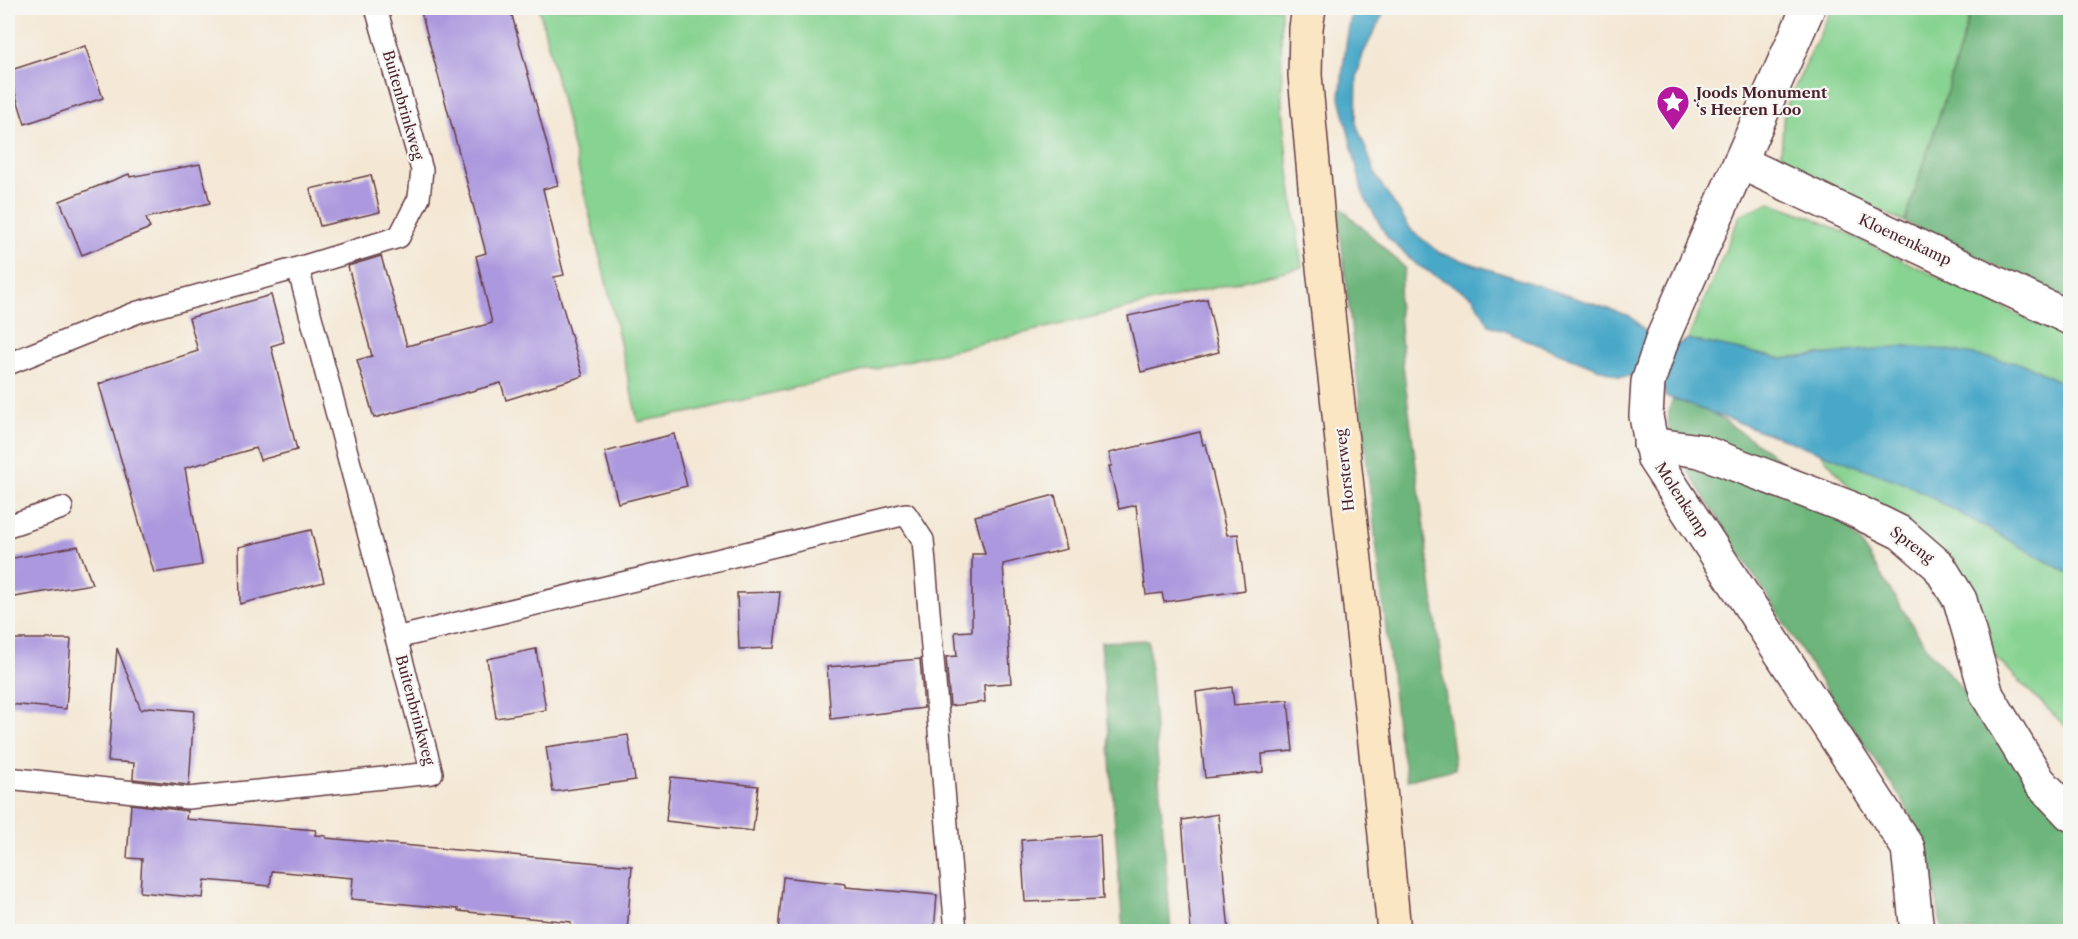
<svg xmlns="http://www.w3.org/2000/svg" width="2078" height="939" font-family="'Libre Caslon Text',serif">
<rect width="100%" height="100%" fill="#f6f6f2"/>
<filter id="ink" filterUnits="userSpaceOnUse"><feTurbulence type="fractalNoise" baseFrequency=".0167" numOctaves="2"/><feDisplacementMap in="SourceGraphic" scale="12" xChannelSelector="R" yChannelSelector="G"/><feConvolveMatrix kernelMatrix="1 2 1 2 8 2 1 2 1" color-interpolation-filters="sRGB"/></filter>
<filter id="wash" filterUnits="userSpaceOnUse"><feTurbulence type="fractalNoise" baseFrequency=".008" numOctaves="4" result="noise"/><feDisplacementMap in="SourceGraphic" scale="24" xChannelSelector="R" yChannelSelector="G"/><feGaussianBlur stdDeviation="1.35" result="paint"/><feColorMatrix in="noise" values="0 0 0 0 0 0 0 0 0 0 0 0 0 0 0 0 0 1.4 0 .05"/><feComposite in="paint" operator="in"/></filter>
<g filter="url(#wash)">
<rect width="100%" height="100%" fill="#f4e8d5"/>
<g fill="#87d391" stroke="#68795e" stroke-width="1.5">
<polygon points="539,8 1281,8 1282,110 1287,157 1302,267 692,412 638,422 610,298"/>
<polygon points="1832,8 1972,8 1946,95 1905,222 1804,177 1781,154 1784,111"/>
<polygon points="1770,202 1813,218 2070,339 2070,387 2027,365 1906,346 1782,359 1688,339 1740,215"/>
<polygon points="1818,450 1909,485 2070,574 2070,731 1936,598 1865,505"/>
</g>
<g fill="#6db57b" stroke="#5c6a53" stroke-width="1.5">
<polygon points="1972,8 2070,8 2070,302 1905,222 1946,95"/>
<polygon points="1337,204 1405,268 1398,298 1403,365 1455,769 1407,780 1398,733"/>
<path d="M 1676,390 L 1728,423 L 1814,484 L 1860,542 L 1928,650 L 2021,755 L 2070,804 L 2070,931 L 1942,931 L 1929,856 L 1902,799 L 1822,683 L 1688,471 C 1671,438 1660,427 1676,390 Z"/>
<polygon points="1148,640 1171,931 1123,931 1101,642"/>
</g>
<polygon fill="#4aa8c8" stroke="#4a647a" stroke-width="1.5" points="1352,8 1386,8 1363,54 1357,76 1356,123 1377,178 1412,231 1440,253 1630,316 1649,334 1680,344 1688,339 1782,359 1906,346 1948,350 2027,365 2070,387 2070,574 1909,485 1665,396 1662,385 1631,376 1620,377 1489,325 1473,297 1417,265 1387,237 1363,194 1340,97 1345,51"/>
<g id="blocks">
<g fill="#ac98de">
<polygon points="420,8 510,8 558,185 543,189 564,275 554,277 583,376 506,400 501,383 374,418 357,360 372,356 348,266 381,256 407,346 492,323 476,256 486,253"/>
<polygon points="85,46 103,98 25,124 8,71"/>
<polygon points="200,164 210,203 146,218 150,228 82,255 60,201 129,174 130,177"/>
<polygon points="371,175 380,212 320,226 310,189"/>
<polygon points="271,295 284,342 271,346 297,450 260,460 256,448 185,468 202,565 154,573 99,384 110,380 109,379 198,351 189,318"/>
<polygon points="1207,299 1219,352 1141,372 1128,316"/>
<polygon points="1200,432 1203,445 1206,444 1227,535 1238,534 1245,590 1164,602 1162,593 1146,595 1136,505 1119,509 1109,466 1112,466 1109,453"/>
<polygon points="674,434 687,486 618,503 605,452"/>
<polygon points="1055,495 1067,549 1003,564 1011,683 984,685 985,702 950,706 946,657 957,656 955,632 972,631 972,554 985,554 975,516"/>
<polygon points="311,530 324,582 240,604 239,547"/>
<polygon points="78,546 92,584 8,598 8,559"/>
<polygon points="780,592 774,648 739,649 737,593"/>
<polygon points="8,639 71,639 66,709 8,704"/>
<polygon points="117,648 141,710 149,707 194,711 189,785 133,779 134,763 108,761"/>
<polygon points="536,649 546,710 496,718 487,659"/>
<polygon points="920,659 924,708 831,719 827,667"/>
<polygon points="1232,687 1234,705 1288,700 1293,751 1262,754 1263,772 1205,778 1196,692"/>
<polygon points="628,735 635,780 553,792 546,747"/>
<polygon points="671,777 758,786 753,831 666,821"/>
<polygon points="131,804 187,811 186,819 316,830 315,835 326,836 326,838 632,866 627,932 571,932 571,922 458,911 458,909 351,899 353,878 272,871 270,886 205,880 203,898 140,892 142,859 127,858"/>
<polygon points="1218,814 1229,932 1191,932 1182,820"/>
<polygon points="1100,835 1103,899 1025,902 1021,840"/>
<polygon points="783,877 846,884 846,887 937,895 934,932 778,932"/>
</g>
</g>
</g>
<g filter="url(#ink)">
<use href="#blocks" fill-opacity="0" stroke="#643d44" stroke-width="1.5"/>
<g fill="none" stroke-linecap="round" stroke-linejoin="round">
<defs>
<g id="lane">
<polyline points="8,364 138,312 298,268 399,237 419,198 422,170 376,8"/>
<polyline points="8,526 62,508"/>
<polyline points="396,638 906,514 923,540 956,932"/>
<polyline points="8,778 188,798 432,773 298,268"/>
</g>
<g id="street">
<polyline points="1808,8 1663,337 1648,382 1646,416 1654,459 1908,848 1917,932"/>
<polyline points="1740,162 2070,318"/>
<polyline points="1650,444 1700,451 1848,507 1901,533 1939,566 1960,600 1987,695 2039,781 2070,814"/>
</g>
<polyline id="secondary" points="1309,8 1306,28 1305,75 1319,231 1385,835 1394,932"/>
</defs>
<use href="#lane" stroke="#643d44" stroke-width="24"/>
<use href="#street" stroke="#643d44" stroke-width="36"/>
<use href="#secondary" stroke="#643d44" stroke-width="36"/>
<use href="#lane" stroke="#fff" stroke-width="21"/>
<use href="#street" stroke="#fff" stroke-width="33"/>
<use href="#secondary" stroke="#fbe6c4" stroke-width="33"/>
</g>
</g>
<defs>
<symbol id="sight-pin" viewBox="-11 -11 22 30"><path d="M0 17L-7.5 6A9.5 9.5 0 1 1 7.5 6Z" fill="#b5179e" stroke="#f6f6f2"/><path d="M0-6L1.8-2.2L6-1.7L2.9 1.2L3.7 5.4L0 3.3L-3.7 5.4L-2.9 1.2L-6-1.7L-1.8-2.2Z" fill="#fff"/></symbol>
</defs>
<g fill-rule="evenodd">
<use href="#sight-pin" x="1654" y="83" width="38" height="52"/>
</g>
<g text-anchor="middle" stroke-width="4.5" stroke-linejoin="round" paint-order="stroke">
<g font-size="15" font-weight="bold" fill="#4a1f2b" stroke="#f6f6f2" text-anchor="start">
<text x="1696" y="98">Joods Monument<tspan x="1696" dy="17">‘s Heeren Loo</tspan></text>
</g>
<g font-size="15" fill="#4a1f2b" stroke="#f6f6f2">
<text transform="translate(403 105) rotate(74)" y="5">Buitenbrinkweg</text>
<text transform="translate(1905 240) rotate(25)" y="5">Kloenenkamp</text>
<text transform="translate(1345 470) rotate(-96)" y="5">Horsterweg</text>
<text transform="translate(1682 500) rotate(57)" y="5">Molenkamp</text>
<text transform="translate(1912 545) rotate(37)" y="5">Spreng</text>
<text transform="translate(415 710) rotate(75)" y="5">Buitenbrinkweg</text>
</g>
</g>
<rect width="2078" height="939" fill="none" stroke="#f6f6f2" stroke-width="30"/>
</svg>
